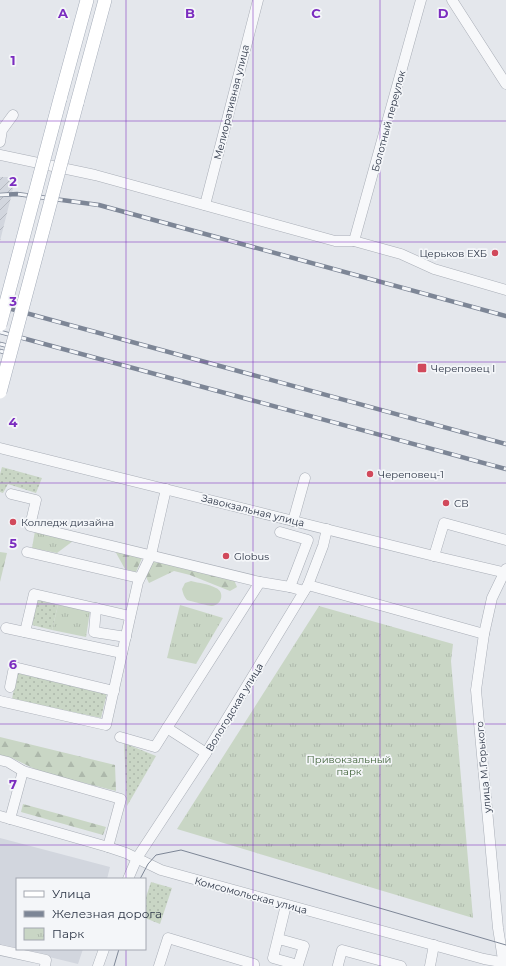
<svg xmlns="http://www.w3.org/2000/svg" width="506" height="966" font-family="Montserrat,sans-serif">
<defs>
<pattern id="industrial-furrows" width="10" height="10" patternUnits="userSpaceOnUse"><rect width="10" height="10" fill="#d2d6de"/><path d="M-1 1l2-2M0 10L10 0M9 11l2-2" fill="none" stroke="#b4b8c0"/></pattern>
<pattern id="grass-dots" width="8" height="8" patternUnits="userSpaceOnUse"><rect width="8" height="8" fill="#c9d6c5"/><path d="M2 2h.1M6 6h.1" fill="none" stroke="#adb8ab" stroke-width="1.8" stroke-linecap="round"/></pattern>
<pattern id="forest-firs" width="22" height="20" patternUnits="userSpaceOnUse"><rect width="22" height="20" fill="#c9d6c5"/><path d="M5 1l3.5 6h-7zM16 11l3.5 6h-7z" fill="#adb8ab"/></pattern>
<pattern id="park-tufts" width="24" height="20" patternUnits="userSpaceOnUse"><rect width="24" height="20" fill="#c9d6c5"/><path d="M3 7l-1-3M5 7V3M7 7l1-3M15 17l-1-3M17 17v-4M19 17l1-3" fill="none" stroke="#adb8ab"/></pattern>
</defs>
<rect width="100%" height="100%" fill="#e4e7ec"/>
<polygon fill="#d2d6de" points="0,838 110,867 107,879 17,879 17,949 83,949 78,964 0,945"/>
<polygon fill="url(#industrial-furrows)" points="0,177 16,177 0,241"/>
<g fill="url(#grass-dots)">
<polygon points="2,467 42,478 36,493 8,484 3,493 0,492 0,474"/>
<polygon points="37,600 58,605 52,630 32,625"/>
<polygon points="17,673 107,693 101,718 12,699"/>
<polygon points="124,743 156,756 127,806"/>
<polygon points="151,882 172,888 160,924 145,918 145,900"/>
</g>
<g fill="url(#forest-firs)">
<polygon points="115,551 142,558 136,572 125,569"/>
<polygon points="0,552 7,553 0,582"/>
<polygon points="152,562 167,563 234,580 237,587 230,591 190,575 174,571 149,583 145,575"/>
<polygon points="0,737 115,765 116,791 41,772 12,758 0,756"/>
<polygon points="23,804 106,827 103,835 21,812"/>
</g>
<g fill="url(#park-tufts)">
<polygon points="35,531 73,541 57,553 32,548"/>
<polygon points="58,605 90,611 86,637 52,630"/>
<polygon points="180,605 223,618 196,664 167,658"/>
<polygon points="319,606 453,644 451,661 473,918 177,829"/>
</g>
<path fill="#c9d6c5" d="M 191,581 C 199,583 209,584 216,588 C 225,592 222,605 212,606 C 209,606 190,601 187,600 C 184,597 183,593 182,589 L 185,583 Z"/>
<g fill="none" stroke-linecap="round" stroke-linejoin="round">
<defs>
<g id="minor">
<polyline points="452,0 506,84"/>
<polyline points="0,142 2,130 13,115"/>
<polyline points="0,155 95,175 335,241 354,241 401,254 434,269 506,290"/>
<polyline points="205,205 258,0"/>
<polyline points="354,241 421,0"/>
<polyline points="0,448 434,556 506,573"/>
<polyline points="11,494 36,500 30,526 260,582"/>
<polyline points="293,521 305,478"/>
<polyline points="280,532 308,540 290,587"/>
<polyline points="27,552 139,578"/>
<polyline points="434,556 444,523 506,540"/>
<polyline points="308,585 484,634"/>
<polyline points="96,608 94,632 126,637"/>
<polyline points="6,628 122,653"/>
<polyline points="25,632 34,594 130,616"/>
<polyline points="10,687 14,667 114,691"/>
<polyline points="0,701 106,725 138,582 151,555 166,489"/>
<polyline points="120,737 155,747 167,728"/>
<polyline points="206,753 167,728 260,582 290,587 304,591"/>
<polyline points="0,760 8,762 23,771 121,799 108,847"/>
<polyline points="0,816 108,847 126,853 161,870 484,959 506,963"/>
<polyline points="10,819 23,771"/>
<polyline points="128,879 137,858 206,753 308,585 323,546 327,529"/>
<polyline points="279,939 304,946 298,965 273,958 286,905"/>
<polyline points="0,950 46,960 45,966"/>
<polyline points="338,965 342,950 401,966"/>
<polyline points="98,966 104,949"/>
<polyline points="159,966 168,938 254,964 254,966"/>
<polyline points="430,966 434,945"/>
<polyline points="504,966 498,928 476,690 484,634 492,598 506,569"/>
</g>
<g id="major">
<polyline points="60,99 87,0"/>
<polyline points="77,103 105,0"/>
</g>
</defs>
<use href="#minor" stroke="#a9aeb7" stroke-width="11"/>
<use href="#major" stroke="#a3abb8" stroke-width="14"/>
<use href="#minor" stroke="#f7f8fa" stroke-width="10"/>
<use href="#major" stroke="#fff" stroke-width="13"/>
<g stroke="#7d8696" stroke-width="1">
<polyline points="140,879 148,864 156,855 181,850 506,945"/>
<polyline points="114,966 119,949"/>
</g>
<defs>
<g id="rail">
<polyline points="0,195 17,194 99,205 506,316"/>
<polyline points="0,306 506,444"/>
<polyline points="0,332 506,469"/>
<polyline points="0,344 8,346"/>
<polyline points="0,351 7,353"/>
</g>
</defs>
<use href="#rail" stroke="#7d8696" stroke-width="4.5"/>
<use href="#rail" stroke="#f4f6f9" stroke-width="3" stroke-dasharray="9" stroke-linecap="butt"/>
<defs>
<g id="major-bridge">
<polyline points="0,325 60,99"/>
<polyline points="0,392 77,103"/>
</g>
</defs>
<use href="#major-bridge" stroke="#a3abb8" stroke-width="14" stroke-linecap="butt"/>
<use href="#major-bridge" stroke="#fff" stroke-width="13"/>
</g>
<path fill="none" stroke="#7b2cbf" stroke-width="1" stroke-opacity="0.55" d="M 126,0 L 126,879M 253,0 L 253,966M 380,0 L 380,966M 0,121 L 506,121M 0,242 L 506,242M 0,362 L 506,362M 0,483 L 506,483M 0,604 L 506,604M 0,724 L 506,724M 0,845 L 506,845M 126,949 L 126,966"/>
<g fill="#d1495b" stroke="#f4f6f9" stroke-width="1.5">
<circle cx="495" cy="253" r="4"/>
<rect x="417" y="363" width="10" height="10" rx="2"/>
<circle cx="370" cy="474" r="4"/>
<circle cx="446" cy="503" r="4"/>
<circle cx="13" cy="522" r="4"/>
<circle cx="226" cy="556" r="4"/>
</g>
<g text-anchor="middle" stroke-width="3.5" stroke-linejoin="round" paint-order="stroke">
<g font-size="10" fill="#2b3445" stroke="#f4f6f9">
<text transform="translate(231 102) rotate(-76)" y="4">Мелиоративная улица</text>
<text transform="translate(388 121) rotate(-75)" y="4">Болотный переулок</text>
<text transform="translate(253 510) rotate(14)" y="4">Завокзальная улица</text>
<text transform="translate(234 707) rotate(-59)" y="4">Вологодская улица</text>
<text transform="translate(483 767) rotate(-95)" y="4">улица М.Горького</text>
<text transform="translate(251 895) rotate(15)" y="4">Комсомольская улица</text>
</g>
<g font-size="10" fill="#2b3445" stroke="#f4f6f9" text-anchor="start">
<text x="487" y="257" text-anchor="end">Церьков ЕХБ</text>
<text x="431" y="372">Череповец I</text>
<text x="378" y="478">Череповец-1</text>
<text x="454" y="507">СВ</text>
<text x="21" y="526">Колледж дизайна</text>
<text x="234" y="560">Globus</text>
</g>
<g font-size="10" fill="#3f6138" stroke="#f4f6f9">
<text x="349" y="763">Привокзальный<tspan x="349" dy="12">парк</tspan></text>
</g>
</g>
<g font-size="13" text-anchor="middle" font-weight="bold" fill="#7b2cbf" stroke="#f4f6f9" stroke-width="3.5" stroke-linejoin="round" paint-order="stroke">
<text x="63" y="18">A</text>
<text x="190" y="18">B</text>
<text x="316" y="18">C</text>
<text x="443" y="18">D</text>
<text x="13" y="65">1</text>
<text x="13" y="186">2</text>
<text x="13" y="306">3</text>
<text x="13" y="427">4</text>
<text x="13" y="548">5</text>
<text x="13" y="669">6</text>
<text x="13" y="789">7</text>
</g>
<rect x="16" y="878" width="130" height="72" fill="#f4f6f9" stroke="#a4a8b1"/>
<rect x="24" y="891" width="20" height="6" fill="#ffffff" stroke="#a4a8b1"/>
<text x="52" y="898" font-size="12" fill="#2b3445">Улица</text>
<rect x="24" y="911" width="20" height="6" fill="#7d8696" stroke="#a4a8b1"/>
<text x="52" y="918" font-size="12" fill="#2b3445">Железная дорога</text>
<rect x="24" y="928" width="20" height="12" fill="url(#park-tufts)" stroke="#a4a8b1"/>
<text x="52" y="938" font-size="12" fill="#2b3445">Парк</text>
</svg>
